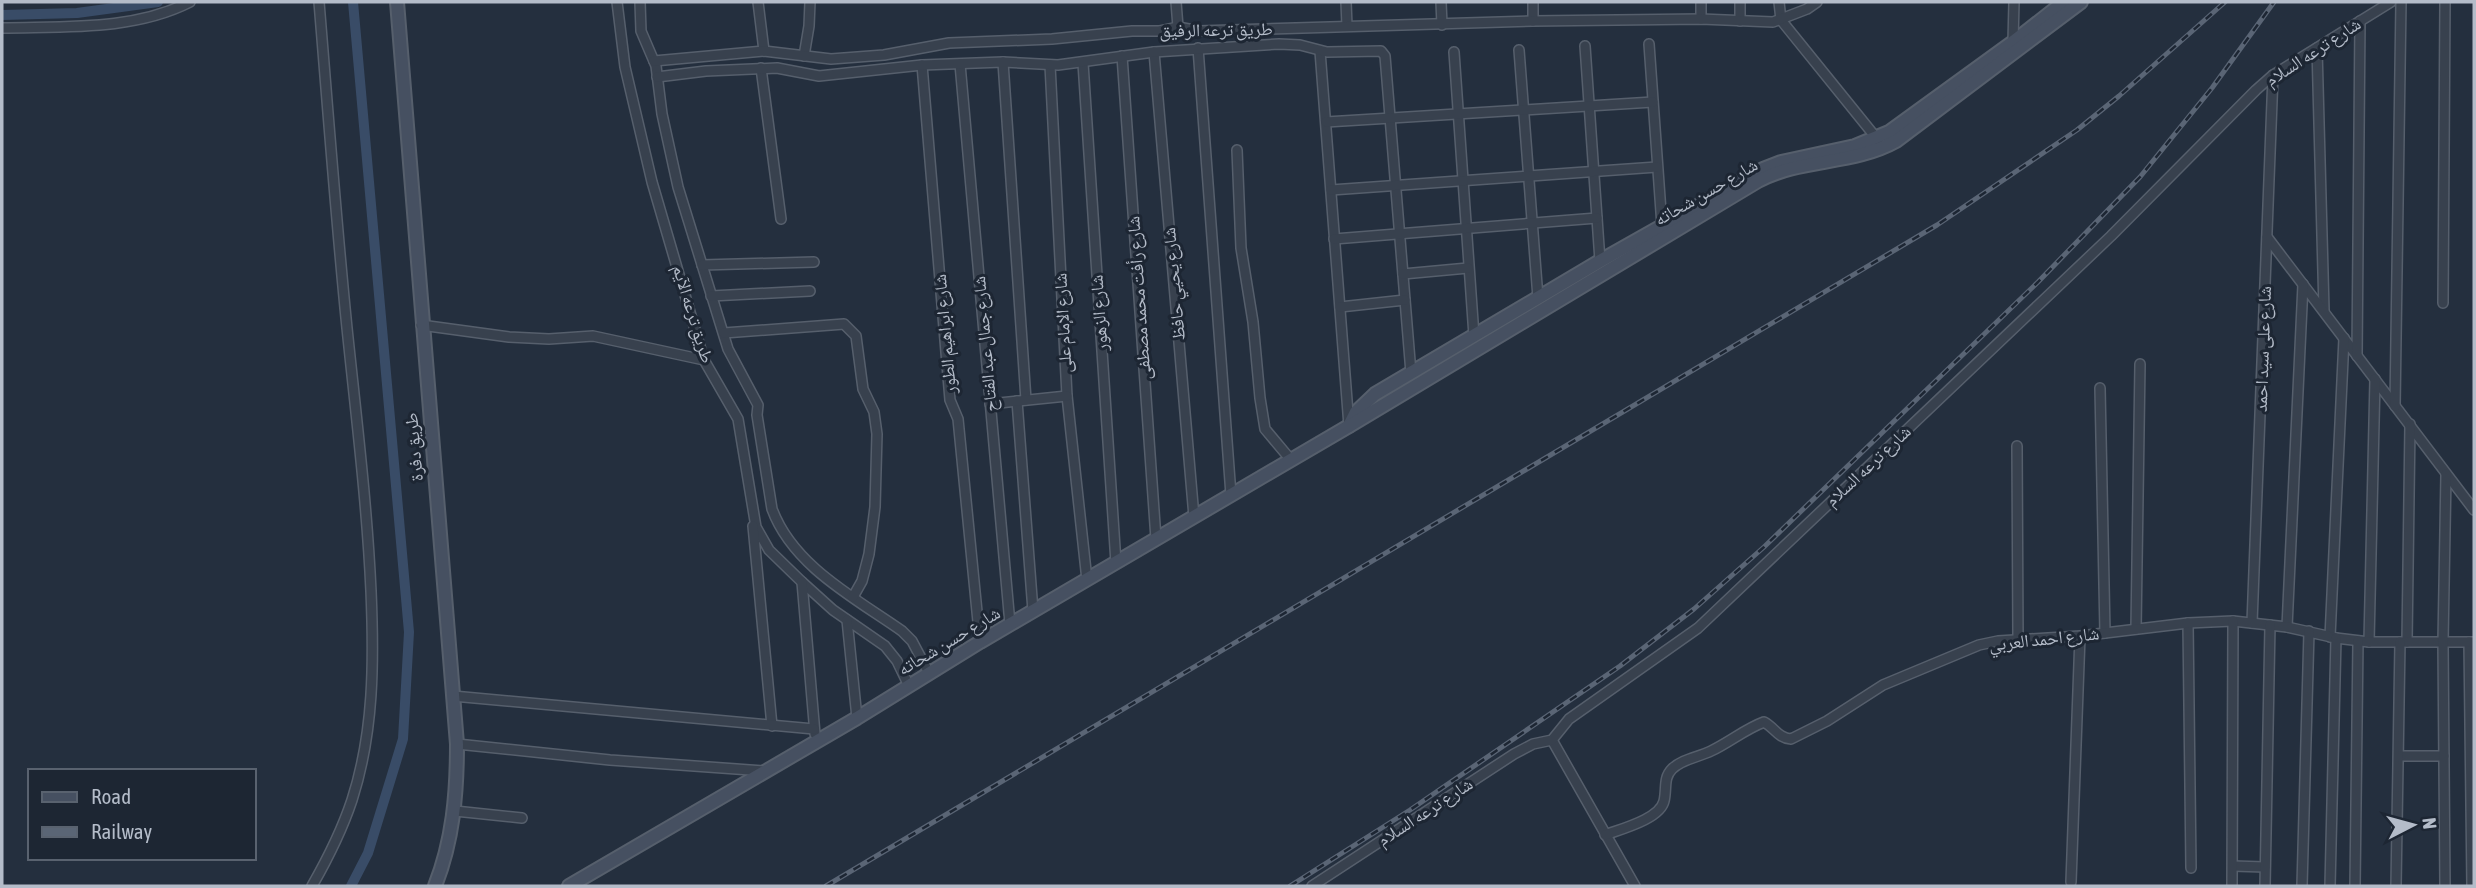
<svg xmlns="http://www.w3.org/2000/svg" width="2476" height="888" font-family="'Asap Condensed','Noto Naskh Arabic',sans-serif">
<rect width="100%" height="100%" fill="#242f3e"/>
<g fill="none" stroke-linecap="round" stroke-linejoin="round">
<g stroke="#394c67" stroke-width="10">
<polyline points="2,15 77,13 158,2"/>
<polyline points="351,886 368,853 403,739 409,632 353,2"/>
</g>
<defs>
<g id="minor">
<polyline points="617,2 625,67 652,182 704,360 738,419 756,527 769,550 802,582 833,610 885,646 897,661 909,686"/>
<path d="M 640,2 L 641,31 L 656,66 L 662,114 L 678,187 L 728,349 L 758,405 L 757,415 L 772,509 C 793,566 855,598 902,631 L 912,641 L 929,673"/>
<polyline points="758,2 764,51"/>
<polyline points="1176,2 1178,27"/>
<polyline points="1346,2 1347,26"/>
<polyline points="1441,2 1442,25"/>
<polyline points="1533,2 1533,21"/>
<polyline points="1779,2 1781,20 1878,140"/>
<polyline points="1701,19 1701,2"/>
<polyline points="1740,21 1740,2"/>
<path d="M 2,28 C 64,26 133,31 190,2"/>
<polyline points="2013,42 2014,2"/>
<polyline points="1649,44 1662,226"/>
<polyline points="1585,46 1600,261"/>
<polyline points="1198,48 1231,495"/>
<polyline points="2317,48 2324,310"/>
<polyline points="1519,50 1538,298"/>
<polyline points="1320,51 1349,426"/>
<polyline points="1154,52 1194,517"/>
<polyline points="1454,52 1474,336"/>
<polyline points="804,56 809,26 810,2"/>
<polyline points="1122,56 1156,539"/>
<polyline points="654,61 764,51 831,59 884,55 949,43 1052,39 1132,31 1159,31 1178,27 1199,31 1533,21 1701,19 1773,22 1807,9 1817,2"/>
<polyline points="1003,62 1026,400"/>
<polyline points="1083,63 1116,563"/>
<polyline points="960,64 1010,624"/>
<polyline points="922,65 950,400 958,419 980,642"/>
<polyline points="1050,65 1067,396 1087,580"/>
<polyline points="761,68 781,219"/>
<polyline points="657,77 706,71 777,68 819,76 922,65 1003,62 1058,65 1154,52 1279,44 1300,45 1327,52 1381,51 1385,56 1411,373"/>
<polyline points="1326,122 1653,102"/>
<polyline points="1237,150 1241,248 1253,322 1260,398 1265,429 1291,460"/>
<polyline points="1331,190 1657,167"/>
<polyline points="2267,237 2474,510"/>
<polyline points="1334,239 1597,218"/>
<polyline points="702,265 814,262"/>
<polyline points="1403,274 1468,268"/>
<polyline points="711,296 810,291"/>
<polyline points="2443,303 2445,2"/>
<polyline points="1340,307 1405,300"/>
<polyline points="421,325 509,337 549,339 593,336 704,360"/>
<polyline points="724,333 844,324 856,336 863,389 874,412 877,434 875,507 869,554 862,581 853,597"/>
<polyline points="2357,356 2360,21"/>
<polyline points="2100,388 2105,633"/>
<polyline points="1017,401 1033,611"/>
<polyline points="990,404 1067,396"/>
<polyline points="2395,406 2401,2"/>
<polyline points="2017,446 2018,639"/>
<polyline points="753,526 772,726"/>
<polyline points="802,582 815,734"/>
<polyline points="847,620 857,718"/>
<polyline points="2188,623 2191,868"/>
<polyline points="2252,623 2273,75"/>
<polyline points="2287,627 2303,284"/>
<polyline points="2136,629 2140,364"/>
<polyline points="2330,637 2344,338"/>
<polyline points="2369,642 2375,379"/>
<polyline points="2407,642 2410,424"/>
<polyline points="2469,642 2472,886"/>
<polyline points="453,696 814,729"/>
<polyline points="1552,740 1635,886"/>
<polyline points="457,744 610,760 765,771"/>
<polyline points="2399,756 2444,756"/>
<polyline points="455,811 522,818"/>
<path d="M 1605,835 C 1621,829 1660,819 1664,801 C 1667,789 1663,778 1672,769 C 1682,759 1699,757 1711,751 C 1730,742 1745,729 1764,722 C 1775,728 1778,738 1791,739 L 1827,721 L 1883,685 L 1979,645 L 1998,641 L 2080,636 L 2188,623 L 2233,621 L 2287,627 L 2336,638 L 2369,642 L 2474,642"/>
<polyline points="2233,866 2265,867"/>
<polyline points="2071,882 2080,636"/>
<path d="M 312,886 C 328,858 342,830 352,800 C 374,732 374,661 371,591 C 367,503 356,415 347,328 C 336,219 328,111 319,2"/>
<polyline points="1312,886 1514,754 1533,744 1552,740 1569,719 1698,628 2111,236 2256,90 2273,75 2391,2"/>
<polyline points="2232,886 2233,621"/>
<polyline points="2265,886 2270,625"/>
<polyline points="2302,886 2309,631"/>
<polyline points="2330,886 2336,638"/>
<polyline points="2355,886 2358,641"/>
<polyline points="2396,886 2400,642"/>
<polyline points="2445,886 2443,642 2446,474"/>
</g>
<g id="secondary">
<path d="M 397,2 L 457,744 C 457,794 453,840 435,886"/>
<polyline points="1349,426 1356,412 1375,394 1600,261 1763,169 1781,162 1855,146 1889,132 2013,42 2064,2"/>
<path d="M 569,886 L 857,718 L 980,642 L 1349,426 L 1758,181 C 1801,158 1853,165 1896,141 L 2081,2"/>
</g>
</defs>
<use href="#minor" stroke="#565f6c" stroke-width="12"/>
<use href="#secondary" stroke="#565f6c" stroke-width="16"/>
<use href="#minor" stroke="#38414e" stroke-width="9"/>
<use href="#secondary" stroke="#465061" stroke-width="12"/>
<defs>
<g id="rail">
<polyline points="826,886 1937,225 2077,130 2119,96 2225,2"/>
<polyline points="1290,886 1410,810 1620,666 1694,609 1764,547 2038,282 2140,177 2212,88 2274,2"/>
</g>
</defs>
<use href="#rail" stroke="#5a6575" stroke-width="5"/>
<use href="#rail" stroke="#1d2633" stroke-width="2.5" stroke-dasharray="8" stroke-linecap="butt"/>
</g>
<g text-anchor="middle" stroke-width="6" stroke-linejoin="round" paint-order="stroke">
<g font-size="18" fill="#b4bcc9" stroke="#1d2633">
<text transform="translate(1216 30) rotate(-1)" y="6">طريق ترعه الرفيق</text>
<text transform="translate(2313 52) rotate(-33)" y="6">شارع ترعه السلام</text>
<text transform="translate(1706 192) rotate(-30)" y="6">شارع حسن شحاته</text>
<text transform="translate(1174 284) rotate(-95)" y="6">شارع يحيي حافظ</text>
<text transform="translate(1139 298) rotate(-94)" y="6">شارع رأفت محمد مصطفى</text>
<text transform="translate(1099 313) rotate(-94)" y="6">شارع الزهور</text>
<text transform="translate(693 314) rotate(73)" y="6">طريق ترعه الآيم</text>
<text transform="translate(1063 323) rotate(-93)" y="6">شارع الإمام على</text>
<text transform="translate(945 334) rotate(-95)" y="6">شارع ابراهيم الطور</text>
<text transform="translate(985 344) rotate(-95)" y="6">شارع جمال عبد الفتاح</text>
<text transform="translate(2263 349) rotate(-88)" y="6">شارع على سيد احمد</text>
<text transform="translate(414 447) rotate(-95)" y="6">طريق دفرة</text>
<text transform="translate(1868 466) rotate(-43)" y="6">شارع ترعه السلام</text>
<text transform="translate(2044 639) rotate(-6)" y="6">شارع احمد العربي</text>
<text transform="translate(949 641) rotate(-31)" y="6">شارع حسن شحاته</text>
<text transform="translate(1425 812) rotate(-33)" y="6">شارع ترعه السلام</text>
</g>
</g>
<rect width="2476" height="888" fill="none" stroke="#b4bcc9" stroke-width="7"/>
<rect x="28" y="769" width="228" height="91" fill="#1d2633" stroke="#59626f" stroke-width="2"/>
<rect x="42" y="792" width="35" height="10" fill="#465061" stroke="#59626f" stroke-width="2"/>
<text x="91" y="804" font-size="21" fill="#b4bcc9">Road</text>
<rect x="42" y="827" width="35" height="10" fill="#5a6575" stroke="#59626f" stroke-width="2"/>
<text x="91" y="839" font-size="21" fill="#b4bcc9">Railway</text>
<g transform="translate(2413 825) rotate(84)" stroke="#1d2633" stroke-width="5" paint-order="stroke">
<path d="M0-5L12 26L0 18L-12 26Z" fill="#b4bcc9"/>
<text y="-10" font-size="19" font-weight="bold" text-anchor="middle" fill="#b4bcc9">N</text>
</g>
</svg>
